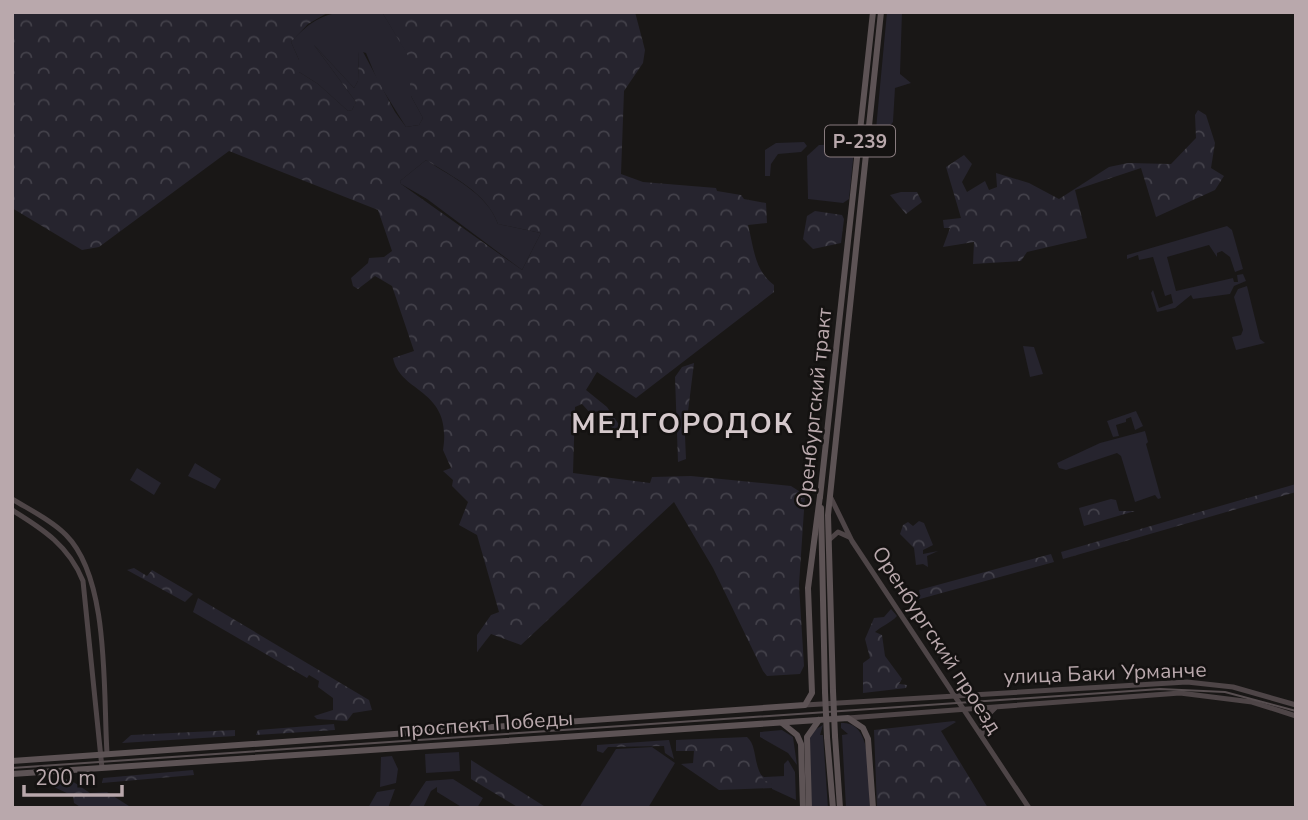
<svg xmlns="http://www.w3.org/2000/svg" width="1308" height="820" font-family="'Nunito Sans',sans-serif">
<defs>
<pattern id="forest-crowns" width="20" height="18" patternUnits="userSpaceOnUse" patternTransform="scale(1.75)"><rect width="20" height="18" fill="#26242e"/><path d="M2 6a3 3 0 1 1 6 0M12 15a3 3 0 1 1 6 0" fill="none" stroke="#43414a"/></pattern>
</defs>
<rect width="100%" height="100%" fill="#191716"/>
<g fill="#26242e">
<path d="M 382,12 L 421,76 L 411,96 L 423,118 L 419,125 L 406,127 L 378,82 L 366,53 L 359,51 L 358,81 L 354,88 L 314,45 L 356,102 L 352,110 L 348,111 L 318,84 L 299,72 L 299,60 L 291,42 C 322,8 338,12 382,12 Z"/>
<polygon points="887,12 902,12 900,74 911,83 895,88 893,122 887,130 876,129"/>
<polygon points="804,142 807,146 801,152 778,154 771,164 770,176 765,176 765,150 776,143"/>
<polygon points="847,144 854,151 849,199 843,203 808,199 807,156 819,145"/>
<path d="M 426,160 C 453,178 487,193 498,224 L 541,233 L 522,270 L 427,199 L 401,184 L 400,181 Z"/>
<polygon points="1227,226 1232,230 1243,269 1235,272 1230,257 1222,251 1217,253 1217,257 1209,245 1167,257 1176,291 1233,278 1234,282 1238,282 1237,275 1243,274 1246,281 1234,286 1230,294 1193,299 1191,295 1175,308 1157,312 1151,293 1153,290 1159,308 1173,303 1171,294 1165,296 1153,257 1139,260 1138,255 1127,259 1127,255"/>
<polygon points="1247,286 1260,339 1265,343 1236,350 1232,337 1241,335 1243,330 1234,297 1238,289"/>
<polygon points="1023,346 1034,347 1043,374 1030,377"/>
<polygon points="1136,411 1143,426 1135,430 1131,417 1126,419 1126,422 1116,425 1119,436 1113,437 1107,421"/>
<polygon points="1145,431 1148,442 1146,444 1161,498 1158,499 1155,495 1135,502 1121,456 1117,453 1066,470 1059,468 1057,463 1100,443"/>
<polygon points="195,463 221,479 215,489 188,476"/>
<polygon points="137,468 161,483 154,495 130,480"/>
<path d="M 841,723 C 875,720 868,784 870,808 L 846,808 L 842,735 L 848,734 L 841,728 Z"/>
<polygon points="823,725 820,735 823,735 828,808 811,808 809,733"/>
<polygon points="782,730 793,737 797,765 788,753 760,737 760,732"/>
<polygon points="652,747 675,763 648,808 579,808 616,749"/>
<polygon points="459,752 460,771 426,773 425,754"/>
<polygon points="392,756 398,769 396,783 380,787 381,757"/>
<polygon points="788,760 795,772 796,800 772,789 771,783 765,782 756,771 764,777 784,776 784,764"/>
<polygon points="453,779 483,798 477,808 463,808 437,792 437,787 431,791 423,808 408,808 426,781"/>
<polygon points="395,789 388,808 368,808 377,792"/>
</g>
<g fill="url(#forest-crowns)" fill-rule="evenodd">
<path d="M 12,12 L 329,12 L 308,24 L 291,42 L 299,60 L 299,72 L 318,84 L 348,111 L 352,110 L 356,102 L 314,45 L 354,88 L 358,81 L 359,51 L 362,50 L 395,112 L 406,127 L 419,125 L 423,118 L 411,96 L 410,83 L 420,76 L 382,12 L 635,12 L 645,50 L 643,63 L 624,91 L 621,174 L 643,182 L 716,188 L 717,191 L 741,195 L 744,199 L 766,203 L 767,223 L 748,225 C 754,248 754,270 774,285 L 774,292 L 636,398 L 597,372 L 586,390 L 607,407 L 624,432 L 621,438 L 597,411 L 592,415 L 582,404 L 575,407 L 573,473 L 650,483 L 652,477 L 691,476 L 791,486 L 805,495 L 799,585 L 804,666 L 800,674 L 767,676 L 763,671 L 713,568 L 674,502 L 521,645 L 491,634 L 477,652 L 477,635 L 491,615 L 499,612 L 477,535 L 459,525 L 468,502 L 452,486 L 453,480 L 443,471 L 451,468 L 443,450 C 453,388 400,394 393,358 L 414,351 L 392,286 L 375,276 L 358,289 L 353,286 L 351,278 L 368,263 L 369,258 L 384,257 L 392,251 L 378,210 L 229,151 L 99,247 L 82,250 L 12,208 ZM 426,160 C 453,177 487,193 498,224 L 541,233 L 522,270 L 401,184 L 400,181 Z"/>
<polygon points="1198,110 1206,115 1215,143 1211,168 1224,176 1215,190 1156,217 1141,168 1075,190 1087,238 1027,252 1021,261 973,264 974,242 943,247 950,228 944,228 943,220 961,218 946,167 964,155 972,164 962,182 967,192 985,181 989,190 997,187 996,173 1029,183 1059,199 1109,167 1128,163 1171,164 1196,138 1195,115"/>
<polygon points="901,192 917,192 922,202 906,214 890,195"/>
<polygon points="815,211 842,215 844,219 841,243 813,249 803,239 807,216"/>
<polygon points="694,363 685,436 686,459 678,462 675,377 682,367"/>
<polygon points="1296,484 1296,492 1063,559 1061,552"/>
<polygon points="1111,499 1116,500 1119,511 1135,511 1084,526 1079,508"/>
<polygon points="919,521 924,523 933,545 923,550 923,554 938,551 927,556 928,567 923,564 916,565 914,548 900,534 903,525 908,522 913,526"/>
<polygon points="1051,554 1054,562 909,602 908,600 920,596 919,590"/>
<polygon points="134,568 147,576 152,570 193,594 185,602 127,570"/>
<polygon points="198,598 369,700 372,710 353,713 347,721 317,719 314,716 333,710 333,698 318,687 319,681 309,675 307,678 193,612"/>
<path d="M 891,609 L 897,616 C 891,623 881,626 875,632 L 882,635 L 885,656 L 902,679 L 899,684 L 907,685 L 906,688 L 863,693 L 863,663 L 870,658 L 865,639 L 874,618 L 884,617 Z"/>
<polygon points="954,721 956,722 941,731 988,808 877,808 874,730"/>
<polygon points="334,724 335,730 256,735 258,730"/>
<polygon points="235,730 235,736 122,743 131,735"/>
<path d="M 747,737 C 758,746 752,765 765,781 L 771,782 L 773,788 L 719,790 L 681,764 L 693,763 L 694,751 L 676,751 L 676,740 Z"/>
<polygon points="669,740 674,759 665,753 664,746 608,747 603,753 597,751 597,745"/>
<polygon points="471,760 547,808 519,808 471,779"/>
<polygon points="193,770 194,775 102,783 103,778"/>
<polygon points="69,779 90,793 107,792 132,808 82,808 74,803 73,796 52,786 60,780"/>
</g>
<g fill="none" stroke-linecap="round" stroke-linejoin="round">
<g stroke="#4e4547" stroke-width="5">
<polyline points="831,498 852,541 1029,808"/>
<path d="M 12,499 C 30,510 51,520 66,535 C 110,579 103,692 107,753"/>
<path d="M 12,510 C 43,529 69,546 83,581 L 102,768"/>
<polyline points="829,540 838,532 849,537"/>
<polyline points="805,705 1187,682 1233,687 1296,705"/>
<polyline points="848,718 1180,693 1252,702 1296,716"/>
<polyline points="982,734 983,720 995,708"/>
</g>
<g stroke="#5d5355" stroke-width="6">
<polyline points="820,497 873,12"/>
<polyline points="821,508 825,692"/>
<polyline points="833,691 828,515 881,12"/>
<polyline points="782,723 797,735 801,744 803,808"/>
<polyline points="835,736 840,808"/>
<polyline points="827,737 833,808"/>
<polyline points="12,761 805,705 812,693 808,588 820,496"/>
<polyline points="12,774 848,718 863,728 868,739 873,808"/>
<polyline points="809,808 807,737 819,720"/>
</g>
<polyline stroke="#574e50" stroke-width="2" points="12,768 1160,689 1225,692 1296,711"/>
<g stroke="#5d5355" stroke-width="6">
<polyline points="833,691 835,736"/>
<polyline points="825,692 827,737"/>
</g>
</g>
<g text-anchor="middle" stroke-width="5" stroke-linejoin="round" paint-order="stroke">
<rect fill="#141211" stroke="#887b7e" stroke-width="2" x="825" y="125.5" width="70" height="31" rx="5"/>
<g font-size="19" font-weight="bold" fill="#b9a8ac">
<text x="860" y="148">Р-239</text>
</g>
<g font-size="21" fill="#b9a8ac" stroke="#141211">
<text transform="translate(814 408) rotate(-84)" y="7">Оренбургский тракт</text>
<text transform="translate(937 640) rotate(57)" y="7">Оренбургский проезд</text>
<text transform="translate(1105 673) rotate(-2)" y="7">улица Баки Урманче</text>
<text transform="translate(486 724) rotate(-4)" y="7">проспект Победы</text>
</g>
<g font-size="28" font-weight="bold" letter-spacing="2" fill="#d5c9cc" stroke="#141211">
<text x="683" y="433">МЕДГОРОДОК</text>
</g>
</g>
<rect width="1308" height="820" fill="none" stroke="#b9a8ac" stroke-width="28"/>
<path d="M24 785v10h98v-10" fill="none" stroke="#b9a8ac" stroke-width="3.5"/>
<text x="35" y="785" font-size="21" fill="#b9a8ac" stroke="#141211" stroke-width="5" paint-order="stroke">200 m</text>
</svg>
